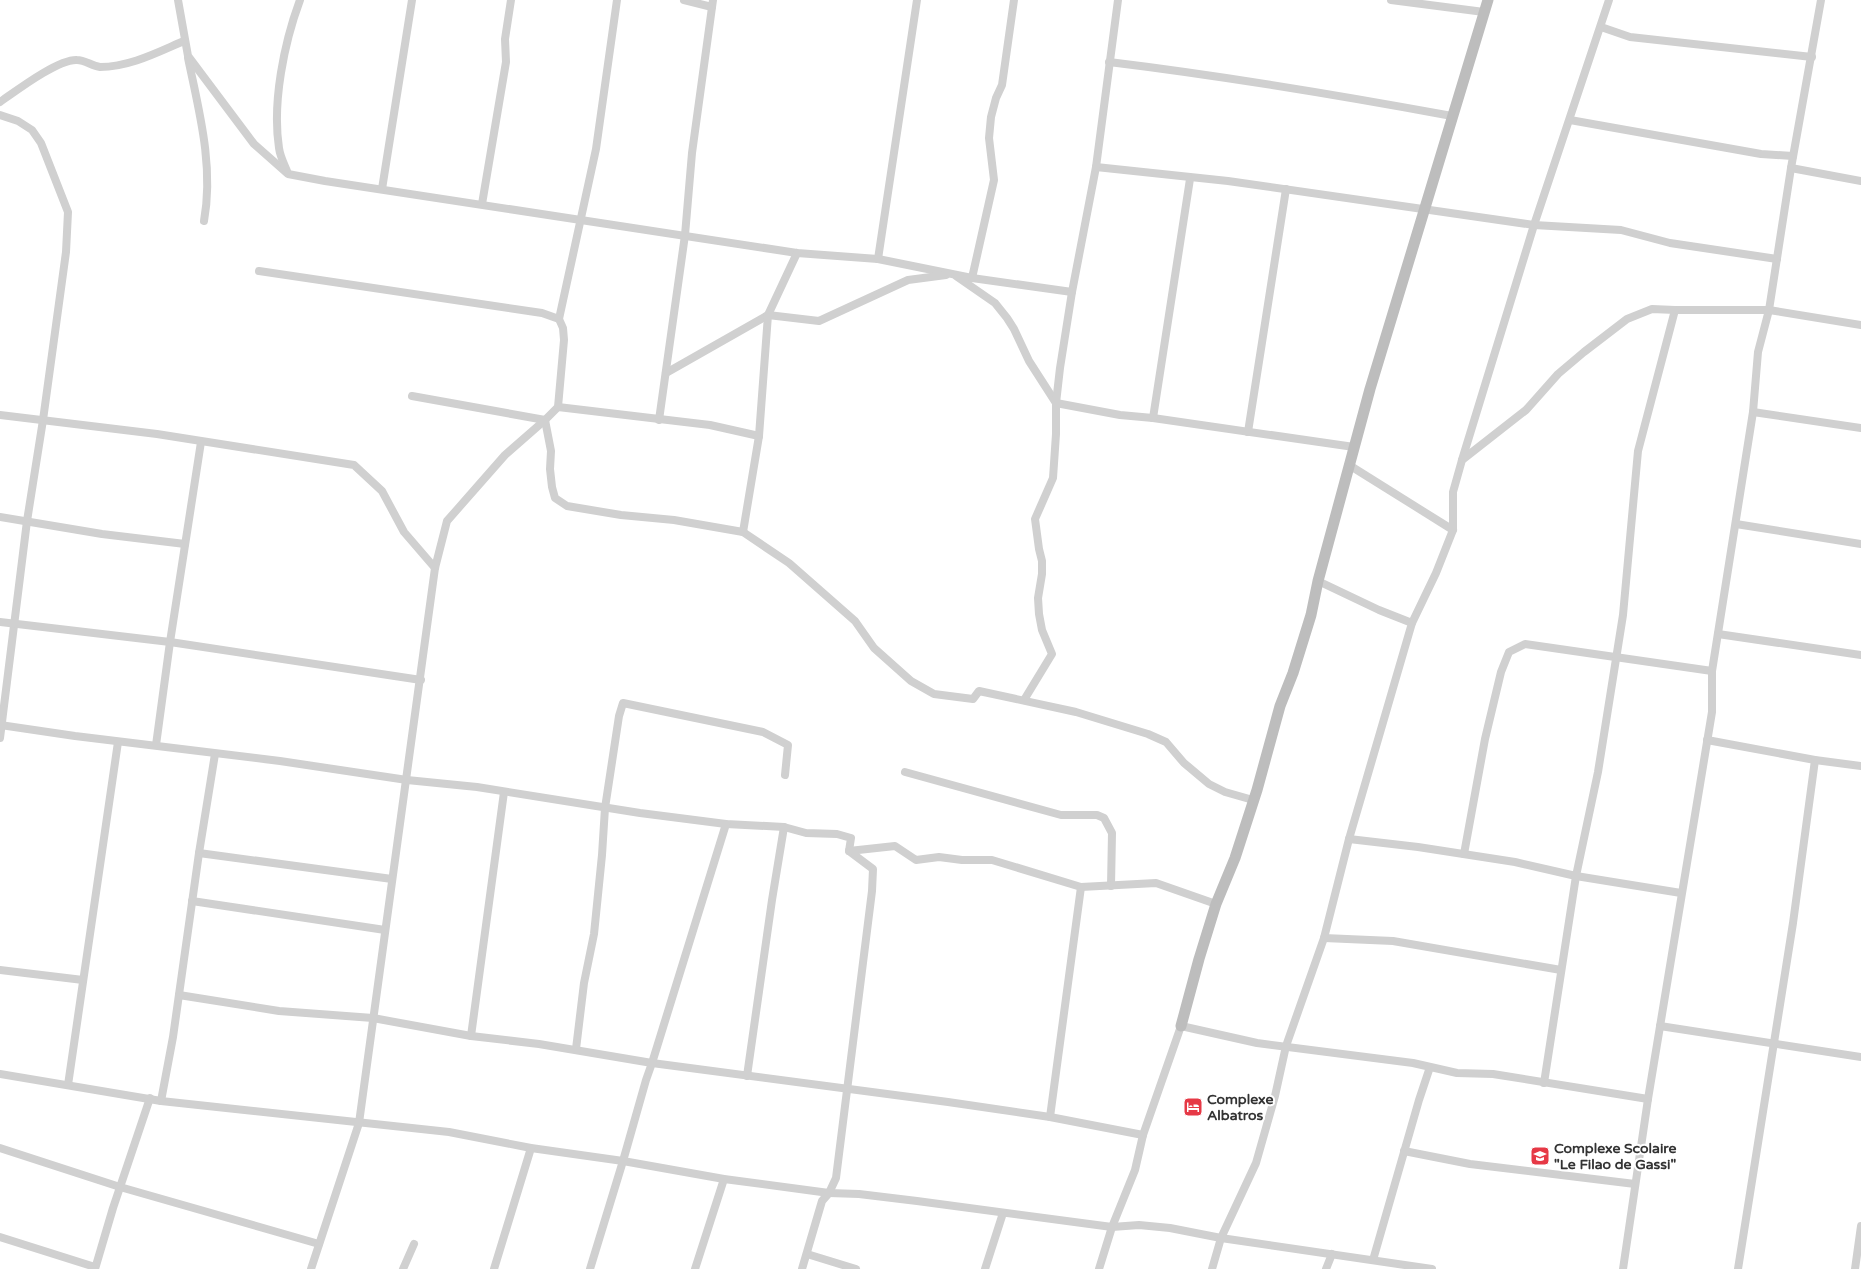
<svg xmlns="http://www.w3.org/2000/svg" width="1861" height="1269" font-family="'Varela Round',sans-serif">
<rect width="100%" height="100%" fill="#fff"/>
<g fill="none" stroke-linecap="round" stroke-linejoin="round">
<g stroke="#d0d0d0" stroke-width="8">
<polyline points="178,0 188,56 254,144 288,174 325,181 797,253 878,259 972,278 1072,292"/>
<polyline points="684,0 712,7"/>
<polyline points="1391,0 1484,12"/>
<polyline points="1601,27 1630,37 1812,57"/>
<path d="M 188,58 C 199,111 214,166 204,221"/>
<path d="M 1109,62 C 1224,76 1338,95 1452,116"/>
<path d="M 0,102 C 16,91 58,59 77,60 C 85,60 92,66 100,67 C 130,67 158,52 184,41"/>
<polyline points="0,115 18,121 32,130 41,143 68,212 66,252 43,420 27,521 0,738"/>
<polyline points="1570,120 1761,154 1793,156"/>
<polyline points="1096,167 1228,181 1534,225 1621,230 1670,243 1777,259"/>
<polyline points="1791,168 1861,181"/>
<path d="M 287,171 C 284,164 280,156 279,148 C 272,103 284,43 300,0"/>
<polyline points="382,189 412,0"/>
<polyline points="482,204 506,62 505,39 511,0"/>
<polyline points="878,259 917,0"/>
<polyline points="259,271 542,313 559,319"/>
<polyline points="956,276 995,303 1007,318 1014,329 1029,361 1056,403 1120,415 1153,418 1354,447"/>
<polyline points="972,278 994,180 989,138 991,117 996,98 1002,85 1014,0"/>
<polyline points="666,373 768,315 819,321 908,280 946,275"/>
<polyline points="412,396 545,420"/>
<polyline points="558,407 710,425 759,436"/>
<polyline points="1753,412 1861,428"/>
<polyline points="0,415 157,434 354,465 382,491 404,532 435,568"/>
<polyline points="1153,418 1190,179"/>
<polyline points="545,420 551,451 550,469 552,487 555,498 567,506 621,515 674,520 743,532 789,563 855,621 874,648 911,681 934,694 973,699 979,691 1076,712 1148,734 1166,742 1184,763 1209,784 1225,792 1253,800"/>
<polyline points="659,420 685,235 692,153 713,0"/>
<polyline points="1248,432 1286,189"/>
<polyline points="1462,460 1534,225 1609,0"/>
<polyline points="1349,465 1453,530"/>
<polyline points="0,517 102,534 185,544"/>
<polyline points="1736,524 1861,544"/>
<polyline points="743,532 759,436 768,315 797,253"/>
<polyline points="1318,581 1379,610 1412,623"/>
<polyline points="0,622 170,642 421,680"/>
<polyline points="1718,634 1861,655"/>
<polyline points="1024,700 1052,654 1042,630 1039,614 1038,598 1042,574 1042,561 1039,549 1035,519 1053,478 1056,434 1056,403 1060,368 1072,292 1096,167 1118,0"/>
<polyline points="0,725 75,736 280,761 407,780 477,787 640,813 726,824 784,827 806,833 837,834 851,838 849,851 873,869 872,891 836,1178 829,1193 822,1201 802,1269"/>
<polyline points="1707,740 1815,760 1861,766"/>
<polyline points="156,745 170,642 201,442"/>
<polyline points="905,772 1061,815 1097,815 1104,818 1112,833 1111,886"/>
<polyline points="1349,839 1418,847 1515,862 1576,876 1681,893"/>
<polyline points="849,851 895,846 916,860 939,857 962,860 992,860 1081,887 1156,883 1216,904"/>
<polyline points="199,853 392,879"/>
<polyline points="1464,854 1485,739 1501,672 1509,652 1525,644 1712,671"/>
<polyline points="192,901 385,930"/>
<polyline points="1324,938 1393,941 1561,970"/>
<polyline points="0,970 83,980"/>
<polyline points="179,995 279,1011 373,1018 471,1036 539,1044 652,1063 948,1102 1050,1117 1143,1135"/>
<polyline points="1660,1026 1861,1057"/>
<polyline points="471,1036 504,792"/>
<polyline points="576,1049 584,983 594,934 602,855 605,808 619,716 623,703 763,732 788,745 785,775"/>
<polyline points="0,1074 161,1101 449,1132 531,1148 623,1161 724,1179 829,1193 859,1194 917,1201 1112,1227 1139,1225 1170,1228 1221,1238 1432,1269"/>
<polyline points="747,1076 772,900 784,827"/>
<polyline points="1544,1083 1576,876 1598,772 1623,615 1638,451 1675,310 1769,310 1861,325"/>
<polyline points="68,1085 118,742"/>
<polyline points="161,1101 173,1037 199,853 215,754"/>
<polyline points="1050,1117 1081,887"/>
<polyline points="0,1148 120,1187 319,1244"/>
<polyline points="1404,1151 1470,1164 1635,1184"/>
<polyline points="0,1237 95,1267"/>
<polyline points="807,1254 856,1269"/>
<polyline points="1373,1260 1419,1100 1430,1067"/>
<polyline points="95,1269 113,1208 150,1098"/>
<polyline points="311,1269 359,1123 435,568 447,521 505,455 545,420 558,407 564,340 563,328 559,319 596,149 617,0"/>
<polyline points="403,1269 414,1244"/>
<polyline points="494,1269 531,1148"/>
<polyline points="590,1269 623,1161 646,1080 652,1063 726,824"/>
<polyline points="695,1269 724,1179"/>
<polyline points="985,1269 1003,1213"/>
<polyline points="1099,1269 1112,1227 1135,1170 1143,1135 1181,1026 1257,1043 1413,1063 1457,1073 1493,1074 1648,1099"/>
<polyline points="1212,1269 1221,1238 1256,1163 1275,1096 1286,1046 1324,938 1349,839 1412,623 1436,573 1453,530 1453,492 1462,460 1526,410 1558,374 1584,352 1627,319 1652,309 1675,310"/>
<polyline points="1326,1269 1332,1254"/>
<polyline points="1623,1269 1648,1099 1712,712 1712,671 1753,412 1758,352 1769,310 1791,168 1821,0"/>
<polyline points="1738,1269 1793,923 1815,760"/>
<polyline points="1855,1269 1861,1226"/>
</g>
<polyline stroke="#bdbdbd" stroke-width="11" points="1181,1026 1199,959 1216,904 1235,858 1257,790 1280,706 1293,673 1311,615 1318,581 1370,389 1488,0"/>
</g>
<defs>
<symbol id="hotel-square" viewBox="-11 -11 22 22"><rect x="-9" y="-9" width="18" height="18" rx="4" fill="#e63946" stroke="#fff"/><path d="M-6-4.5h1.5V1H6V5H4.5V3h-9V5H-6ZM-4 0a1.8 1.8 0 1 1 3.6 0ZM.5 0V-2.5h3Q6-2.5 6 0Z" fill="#fff"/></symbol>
<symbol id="school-square" viewBox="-11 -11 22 22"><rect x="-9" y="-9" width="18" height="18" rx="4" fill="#e63946" stroke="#fff"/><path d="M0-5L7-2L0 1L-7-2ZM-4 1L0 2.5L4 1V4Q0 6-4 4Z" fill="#fff"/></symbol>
</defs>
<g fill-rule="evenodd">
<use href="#hotel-square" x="1182" y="1096" width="22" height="22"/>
<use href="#school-square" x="1529" y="1145" width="22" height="22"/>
</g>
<g text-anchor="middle" stroke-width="4" stroke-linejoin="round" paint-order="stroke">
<g font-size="14" font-weight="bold" fill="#333" stroke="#fff" text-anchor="start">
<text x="1207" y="1104">Complexe<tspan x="1207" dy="16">Albatros</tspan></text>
<text x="1554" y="1153">Complexe Scolaire<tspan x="1554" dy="16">"Le Filao de Gassi"</tspan></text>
</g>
</g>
</svg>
